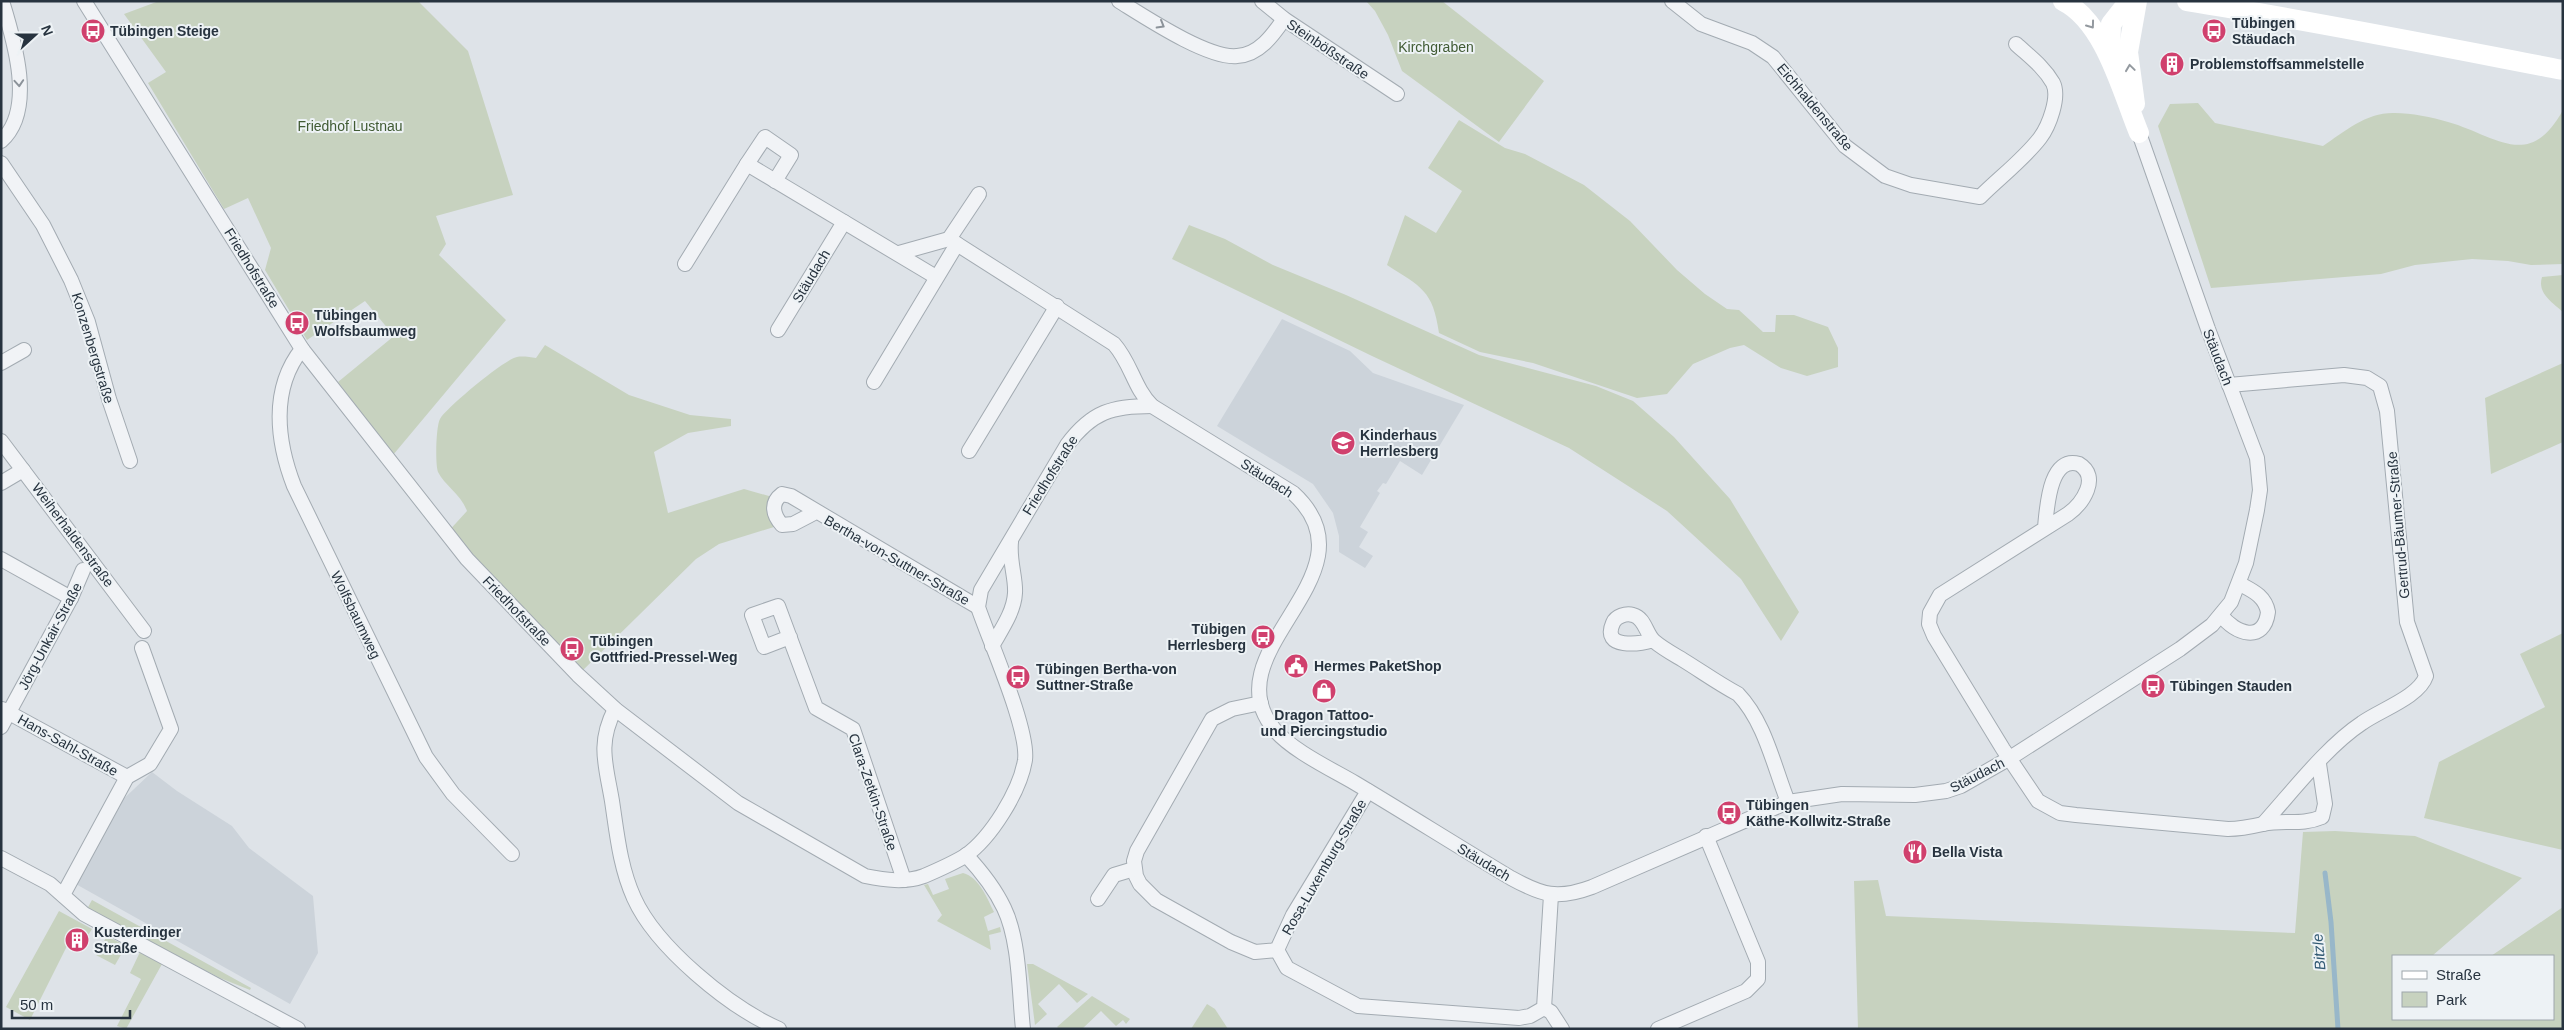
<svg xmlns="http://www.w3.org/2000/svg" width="2564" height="1030" font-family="Helvetica,sans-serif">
<rect width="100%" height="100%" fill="#dee3e8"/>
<g fill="#ccd3da">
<polygon points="1282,319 1350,351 1373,373 1464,405 1422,475 1400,461 1386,484 1383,483 1377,491 1380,493 1360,527 1368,532 1359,547 1373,556 1365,568 1339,552 1339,536 1333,513 1313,484 1217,426"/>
<polygon points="152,772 177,791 232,826 249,848 313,896 318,953 290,1004 74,883 116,806"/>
</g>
<g fill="#c7d2bf">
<polygon points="159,1 418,1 468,51 513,195 436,216 446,244 439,255 506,320 393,455 338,382 394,336 365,301 307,340 265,270 271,248 248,198 224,209 148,83 166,72 124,14"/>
<polygon points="1366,1 1442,1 1544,81 1499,142 1402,71 1388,35 1375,11"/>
<path d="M 2198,103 L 2215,123 L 2323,146 C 2345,131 2367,112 2395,113 C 2411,113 2432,117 2448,122 C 2495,135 2529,172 2563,110 L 2563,264 L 2531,265 L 2508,261 L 2472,259 L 2415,265 L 2381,274 L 2211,288 L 2158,126 L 2170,104 Z"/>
<path d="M 1459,120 L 1505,148 L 1525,154 L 1584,185 L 1630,221 L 1677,270 L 1705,294 L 1727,309 L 1739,310 L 1763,332 L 1775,332 L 1776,315 L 1794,315 L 1828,327 L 1838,348 L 1838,367 L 1807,376 L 1781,368 L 1744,345 L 1730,348 L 1693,364 L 1667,394 L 1637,398 L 1533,363 L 1480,352 L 1439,333 C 1433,290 1421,287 1387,265 L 1405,215 L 1436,233 L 1462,191 L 1428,168 Z"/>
<polygon points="1189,225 1225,239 1273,265 1346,295 1479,355 1596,386 1633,401 1674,437 1730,499 1799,612 1781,641 1741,579 1667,511 1569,448 1372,356 1172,259"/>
<path d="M 2563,275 L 2563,312 C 2552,302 2537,293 2542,277 Z"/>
<path d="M 545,345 L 629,395 L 690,415 L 731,419 L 731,426 L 688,433 L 654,452 L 668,513 L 744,489 L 776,498 L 777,519 L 774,527 L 719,544 L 696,559 L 578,675 L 446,534 L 467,511 C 461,494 444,485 438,472 C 435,464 436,426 440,419 C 446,408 505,359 517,357 C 522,356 530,357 536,358 Z"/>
<polygon points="2563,363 2563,442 2491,474 2485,398"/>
<polygon points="2563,633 2563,850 2424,818 2439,762 2545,707 2520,654"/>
<polygon points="2335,831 2415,836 2522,878 2432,956 2393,956 2393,1019 2553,1019 2553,956 2491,956 2563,907 2563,1029 1858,1029 1854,881 1878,880 1886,916 2295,933 2303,832"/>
<path d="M 963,873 C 979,877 987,898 994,912 L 984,917 L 988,931 L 1000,927 L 1001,932 L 989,935 L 991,950 L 937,921 L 942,915 L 924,885 L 928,884 L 933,895 L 949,889 L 945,879 Z"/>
<polygon points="92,900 251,988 250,990 220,978 87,909"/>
<polygon points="59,911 92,929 85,940 73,934 30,1020 6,1007"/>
<polygon points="107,936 126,946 115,965 96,955"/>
<polygon points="140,952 162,964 126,1029 117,1026 141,979 130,973"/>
<polygon points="1027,964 1033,964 1088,994 1077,1003 1059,984 1038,1004 1047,1014 1035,1025"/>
<polygon points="1092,996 1130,1019 1126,1024 1123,1020 1116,1026 1101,1011 1082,1029 1059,1029 1057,1027"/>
<polygon points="1207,1004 1215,1009 1228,1029 1191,1029"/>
</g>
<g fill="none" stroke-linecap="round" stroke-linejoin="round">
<polyline stroke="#98b7c9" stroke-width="5" points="2325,873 2331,922 2338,1029"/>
<defs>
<g id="street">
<path d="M 84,1 L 302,349 L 467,559 L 578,675 L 615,709 L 738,803 L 865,876 C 885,880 905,883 924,876 C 938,870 952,864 965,856 C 991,838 1020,791 1025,760 C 1029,729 989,640 978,607 L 981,590 L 1067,445 C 1092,411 1113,406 1152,406"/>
<path d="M 1119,1 C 1145,17 1208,59 1237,56 C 1259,55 1273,35 1284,19"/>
<polyline points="1262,1 1284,19 1397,94"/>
<path d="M 1672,1 L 1701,24 L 1752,43 L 1773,57 L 1845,146 L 1885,176 L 1911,185 L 1980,197 C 1999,178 2024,159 2040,138 C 2049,126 2060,97 2053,83 C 2044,67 2029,56 2016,44"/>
<path d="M 1,141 C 36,110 14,40 2,1"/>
<polyline points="1,163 43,225 71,280 88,322 109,399 130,461"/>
<polyline points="747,164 765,137 791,155 775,181"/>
<polyline points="949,239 979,194"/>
<path d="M 899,253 L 949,239 L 1114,344 C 1131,363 1134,388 1152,406 L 1293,493 C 1382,574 1209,650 1274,729 C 1291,750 1331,769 1355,783 C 1407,814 1459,847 1511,878 C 1542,895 1557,900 1592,887 L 1788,802 L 1842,794 L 1915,795 L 1946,791 L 1961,786 L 2010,758 L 2180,649 L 2212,625 L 2231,602 L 2246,563 L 2257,510 L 2260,490 L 2257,458 L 2208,329 L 2139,133"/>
<polyline points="685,264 747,164 936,277"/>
<polyline points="778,330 844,222"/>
<path d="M 302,349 C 270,389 277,442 294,486 L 426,757 L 453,794 L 512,854"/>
<polyline points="1,363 24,350"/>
<polyline points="874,382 957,244"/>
<path d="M 2229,385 L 2344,375 L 2367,378 L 2380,386 L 2387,411 L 2407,622 L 2426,676 C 2419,697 2380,710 2362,723 C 2327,746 2292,792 2263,824"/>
<polyline points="1,441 144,631"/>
<polyline points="969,451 1057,306"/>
<polyline points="1,483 23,470"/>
<path d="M 816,512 L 793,524 L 782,525 C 773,515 770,503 782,494 L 791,496 L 978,607"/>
<path d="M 2045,527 C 2047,509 2049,455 2079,464 C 2101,477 2082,504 2068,514 L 1940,595 L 1930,613 L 1929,624 L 1934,636 L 2003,749 L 2038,801 L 2060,813 L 2076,815 L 2228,829 C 2241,829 2250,827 2263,824 C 2283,819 2301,826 2322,817 L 2325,804 L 2319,764"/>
<polyline points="1,559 71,598"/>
<path d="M 2221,615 C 2235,634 2264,644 2268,612 C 2265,596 2253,591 2240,584"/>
<polyline points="790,637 764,647 752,615 778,606 816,708 853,729 904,880"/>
<path d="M 1653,640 C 1640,644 1601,650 1613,623 C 1616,616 1626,613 1633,615 C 1645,618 1646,634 1654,641 C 1662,648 1673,654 1683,660 C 1701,671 1719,684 1738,694 C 1765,722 1774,767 1788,802"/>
<path d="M 992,646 C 1001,630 1014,612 1015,593 C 1016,578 1009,561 1011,542"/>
<polyline points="1261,703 1232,709 1212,719 1137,851 1134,861 1136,876 1140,884 1156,900 1231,942 1255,952 1277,950 1293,915 1368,791"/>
<polyline points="2,709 127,777"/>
<path d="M 615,709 C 597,744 606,765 612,801 C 617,834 620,867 634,898 C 656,947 729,1007 779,1029"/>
<polyline points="1,727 71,598 83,570"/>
<path d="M 966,855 C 980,870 995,889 1004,908 C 1020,941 1019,993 1023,1029"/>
<polyline points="1,858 50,884 84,914 298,1029"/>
<polyline points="63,895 127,777 150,764 171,729 142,648"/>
<polyline points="1098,899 1114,875 1134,869"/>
<polyline points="1277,950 1287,968 1358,1006 1519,1018 1530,1016 1544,1008 1551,895"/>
<polyline points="1544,1008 1551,1012 1562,1029"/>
<polyline points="1658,1029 1746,991 1758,979 1758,962 1706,836"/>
</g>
</defs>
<use href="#street" stroke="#a3abb2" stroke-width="16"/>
<use href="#street" stroke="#f1f3f6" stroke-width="14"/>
<g stroke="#fff" stroke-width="20">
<path d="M 2063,1 C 2105,22 2122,92 2139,133"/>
<path d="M 2187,1 C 2313,21 2438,46 2563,70"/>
<polyline points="2110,57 2111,24 2129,1"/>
<polyline points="2135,104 2128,52 2137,1"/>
</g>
</g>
<defs><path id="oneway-chevron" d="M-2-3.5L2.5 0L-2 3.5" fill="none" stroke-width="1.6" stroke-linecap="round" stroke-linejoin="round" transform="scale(1.25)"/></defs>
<g stroke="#8c939a">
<use href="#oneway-chevron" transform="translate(1161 25) rotate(30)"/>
<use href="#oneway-chevron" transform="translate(19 83) rotate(86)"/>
</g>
<g stroke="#93999f">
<use href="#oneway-chevron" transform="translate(2091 25) rotate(54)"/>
<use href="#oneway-chevron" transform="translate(2130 68) rotate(-98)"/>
</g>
<defs>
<symbol id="bus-disc" viewBox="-11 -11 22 22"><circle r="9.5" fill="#d0406d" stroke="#edf2f5"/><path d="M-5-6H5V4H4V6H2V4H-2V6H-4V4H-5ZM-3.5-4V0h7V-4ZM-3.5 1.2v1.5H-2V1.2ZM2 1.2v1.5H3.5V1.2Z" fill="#fff"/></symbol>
<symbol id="building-disc" viewBox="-11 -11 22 22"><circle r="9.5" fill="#d0406d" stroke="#edf2f5"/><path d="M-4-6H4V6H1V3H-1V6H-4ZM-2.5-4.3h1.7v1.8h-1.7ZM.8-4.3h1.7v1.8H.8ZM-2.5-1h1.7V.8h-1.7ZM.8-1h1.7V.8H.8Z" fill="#fff"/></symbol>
<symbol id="school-disc" viewBox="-11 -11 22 22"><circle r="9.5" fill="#d0406d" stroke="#edf2f5"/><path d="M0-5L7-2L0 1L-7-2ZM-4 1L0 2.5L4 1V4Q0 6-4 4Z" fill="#fff"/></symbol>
<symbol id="civic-disc" viewBox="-11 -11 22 22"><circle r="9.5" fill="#d0406d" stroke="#edf2f5"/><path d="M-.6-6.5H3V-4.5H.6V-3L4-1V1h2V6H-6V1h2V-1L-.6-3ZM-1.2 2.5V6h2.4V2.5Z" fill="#fff"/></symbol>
<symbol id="shop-disc" viewBox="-11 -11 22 22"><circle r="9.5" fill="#d0406d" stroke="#edf2f5"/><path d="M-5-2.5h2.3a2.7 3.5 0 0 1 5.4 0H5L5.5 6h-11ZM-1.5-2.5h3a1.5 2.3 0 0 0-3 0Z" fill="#fff"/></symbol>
<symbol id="restaurant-disc" viewBox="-11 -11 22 22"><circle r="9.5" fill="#d0406d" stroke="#edf2f5"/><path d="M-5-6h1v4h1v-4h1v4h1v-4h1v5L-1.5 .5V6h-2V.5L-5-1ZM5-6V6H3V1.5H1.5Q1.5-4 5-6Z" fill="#fff"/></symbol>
</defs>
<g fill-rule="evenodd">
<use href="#bus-disc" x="79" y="17" width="28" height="28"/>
<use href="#bus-disc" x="2200" y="17" width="28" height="28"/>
<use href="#building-disc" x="2158" y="50" width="28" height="28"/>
<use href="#bus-disc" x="283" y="309" width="28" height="28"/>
<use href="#school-disc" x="1329" y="429" width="28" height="28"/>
<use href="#bus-disc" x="1249" y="623" width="28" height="28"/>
<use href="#bus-disc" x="558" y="635" width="28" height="28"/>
<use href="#civic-disc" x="1282" y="652" width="28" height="28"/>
<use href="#bus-disc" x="1004" y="663" width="28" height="28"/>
<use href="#bus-disc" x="2139" y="672" width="28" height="28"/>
<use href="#shop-disc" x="1310" y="677" width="28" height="28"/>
<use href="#bus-disc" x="1715" y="799" width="28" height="28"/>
<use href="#restaurant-disc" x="1901" y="838" width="28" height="28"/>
<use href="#building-disc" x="63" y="926" width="28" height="28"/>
</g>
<g text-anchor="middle" stroke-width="4" stroke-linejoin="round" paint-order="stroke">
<g font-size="14" font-weight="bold" fill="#27333f" stroke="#edf2f5" text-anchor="start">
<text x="2232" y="28">Tübingen<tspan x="2232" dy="16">Stäudach</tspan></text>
<text x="110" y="36">Tübingen Steige</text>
<text x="2190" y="69">Problemstoffsammelstelle</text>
<text x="314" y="320">Tübingen<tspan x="314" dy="16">Wolfsbaumweg</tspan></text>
<text x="1360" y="440">Kinderhaus<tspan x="1360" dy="16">Herrlesberg</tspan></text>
<text x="1246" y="634" text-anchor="end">Tübigen<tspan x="1246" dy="16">Herrlesberg</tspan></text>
<text x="590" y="646">Tübingen<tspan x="590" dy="16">Gottfried-Pressel-Weg</tspan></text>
<text x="1314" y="671">Hermes PaketShop</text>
<text x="1036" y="674">Tübingen Bertha-von<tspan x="1036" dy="16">Suttner-Straße</tspan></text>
<text x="2170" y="691">Tübingen Stauden</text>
<text x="1324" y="720" text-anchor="middle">Dragon Tattoo-<tspan x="1324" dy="16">und Piercingstudio</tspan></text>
<text x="1746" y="810">Tübingen<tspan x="1746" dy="16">Käthe-Kollwitz-Straße</tspan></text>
<text x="1932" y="857">Bella Vista</text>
<text x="94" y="937">Kusterdinger<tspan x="94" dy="16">Straße</tspan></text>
</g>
<g font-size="14" fill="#415b34" stroke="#edf2f5">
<text x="1436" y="52">Kirchgraben</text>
<text x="350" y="131">Friedhof Lustnau</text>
</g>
<g font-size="14" fill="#27333f" stroke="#edf2f5">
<text transform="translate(1328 49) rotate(34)" y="5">Steinbößstraße</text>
<text transform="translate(1815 107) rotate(50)" y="5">Eichhaldenstraße</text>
<text transform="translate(252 268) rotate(58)" y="5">Friedhofstraße</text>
<text transform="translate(811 276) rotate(-59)" y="5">Stäudach</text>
<text transform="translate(93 348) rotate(73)" y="5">Konzenbergstraße</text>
<text transform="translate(2218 357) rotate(69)" y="5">Stäudach</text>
<text transform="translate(1050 475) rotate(-58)" y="5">Friedhofstraße</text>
<text transform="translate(1267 478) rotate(33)" y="5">Stäudach</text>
<text transform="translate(2398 525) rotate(-95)" y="5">Gertrud-Bäumer-Straße</text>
<text transform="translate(73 535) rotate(53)" y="5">Weiherhaldenstraße</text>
<text transform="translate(897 560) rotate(30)" y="5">Bertha-von-Suttner-Straße</text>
<text transform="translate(517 611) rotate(46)" y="5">Friedhofstraße</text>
<text transform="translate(356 615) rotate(64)" y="5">Wolfsbaumweg</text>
<text transform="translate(50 636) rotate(-62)" y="5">Jörg-Unkair-Straße</text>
<text transform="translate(68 745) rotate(29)" y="5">Hans-Sahl-Straße</text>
<text transform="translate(1977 775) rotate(-27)" y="5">Stäudach</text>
<text transform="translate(873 792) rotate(71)" y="5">Clara-Zetkin-Straße</text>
<text transform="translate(1484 862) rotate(31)" y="5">Stäudach</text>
<text transform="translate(1324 867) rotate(-60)" y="5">Rosa-Luxemburg-Straße</text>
</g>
<g font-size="15" font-style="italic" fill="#315973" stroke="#edf2f5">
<text transform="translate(2319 952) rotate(-95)" y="5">Bitzle</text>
</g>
</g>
<rect width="2564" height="1030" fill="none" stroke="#27333f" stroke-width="5"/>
<rect x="2392" y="955" width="162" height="65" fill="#edf2f5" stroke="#9ea6ac"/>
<rect x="2402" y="971" width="25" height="8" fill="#ffffff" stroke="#9ea6ac"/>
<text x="2436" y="980" font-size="15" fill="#27333f">Straße</text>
<rect x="2402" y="992" width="25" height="15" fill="#c7d2bf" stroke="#9ea6ac"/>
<text x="2436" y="1005" font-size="15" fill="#27333f">Park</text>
<g transform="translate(35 35) rotate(69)" stroke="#edf2f5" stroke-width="4" paint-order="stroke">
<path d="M0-4L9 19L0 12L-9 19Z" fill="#27333f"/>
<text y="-8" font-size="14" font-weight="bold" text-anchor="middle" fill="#27333f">N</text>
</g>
<path d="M12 1010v8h118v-8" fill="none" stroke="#27333f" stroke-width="2.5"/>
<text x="20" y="1010" font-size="15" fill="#27333f" stroke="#edf2f5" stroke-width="4" paint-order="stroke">50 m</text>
</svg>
